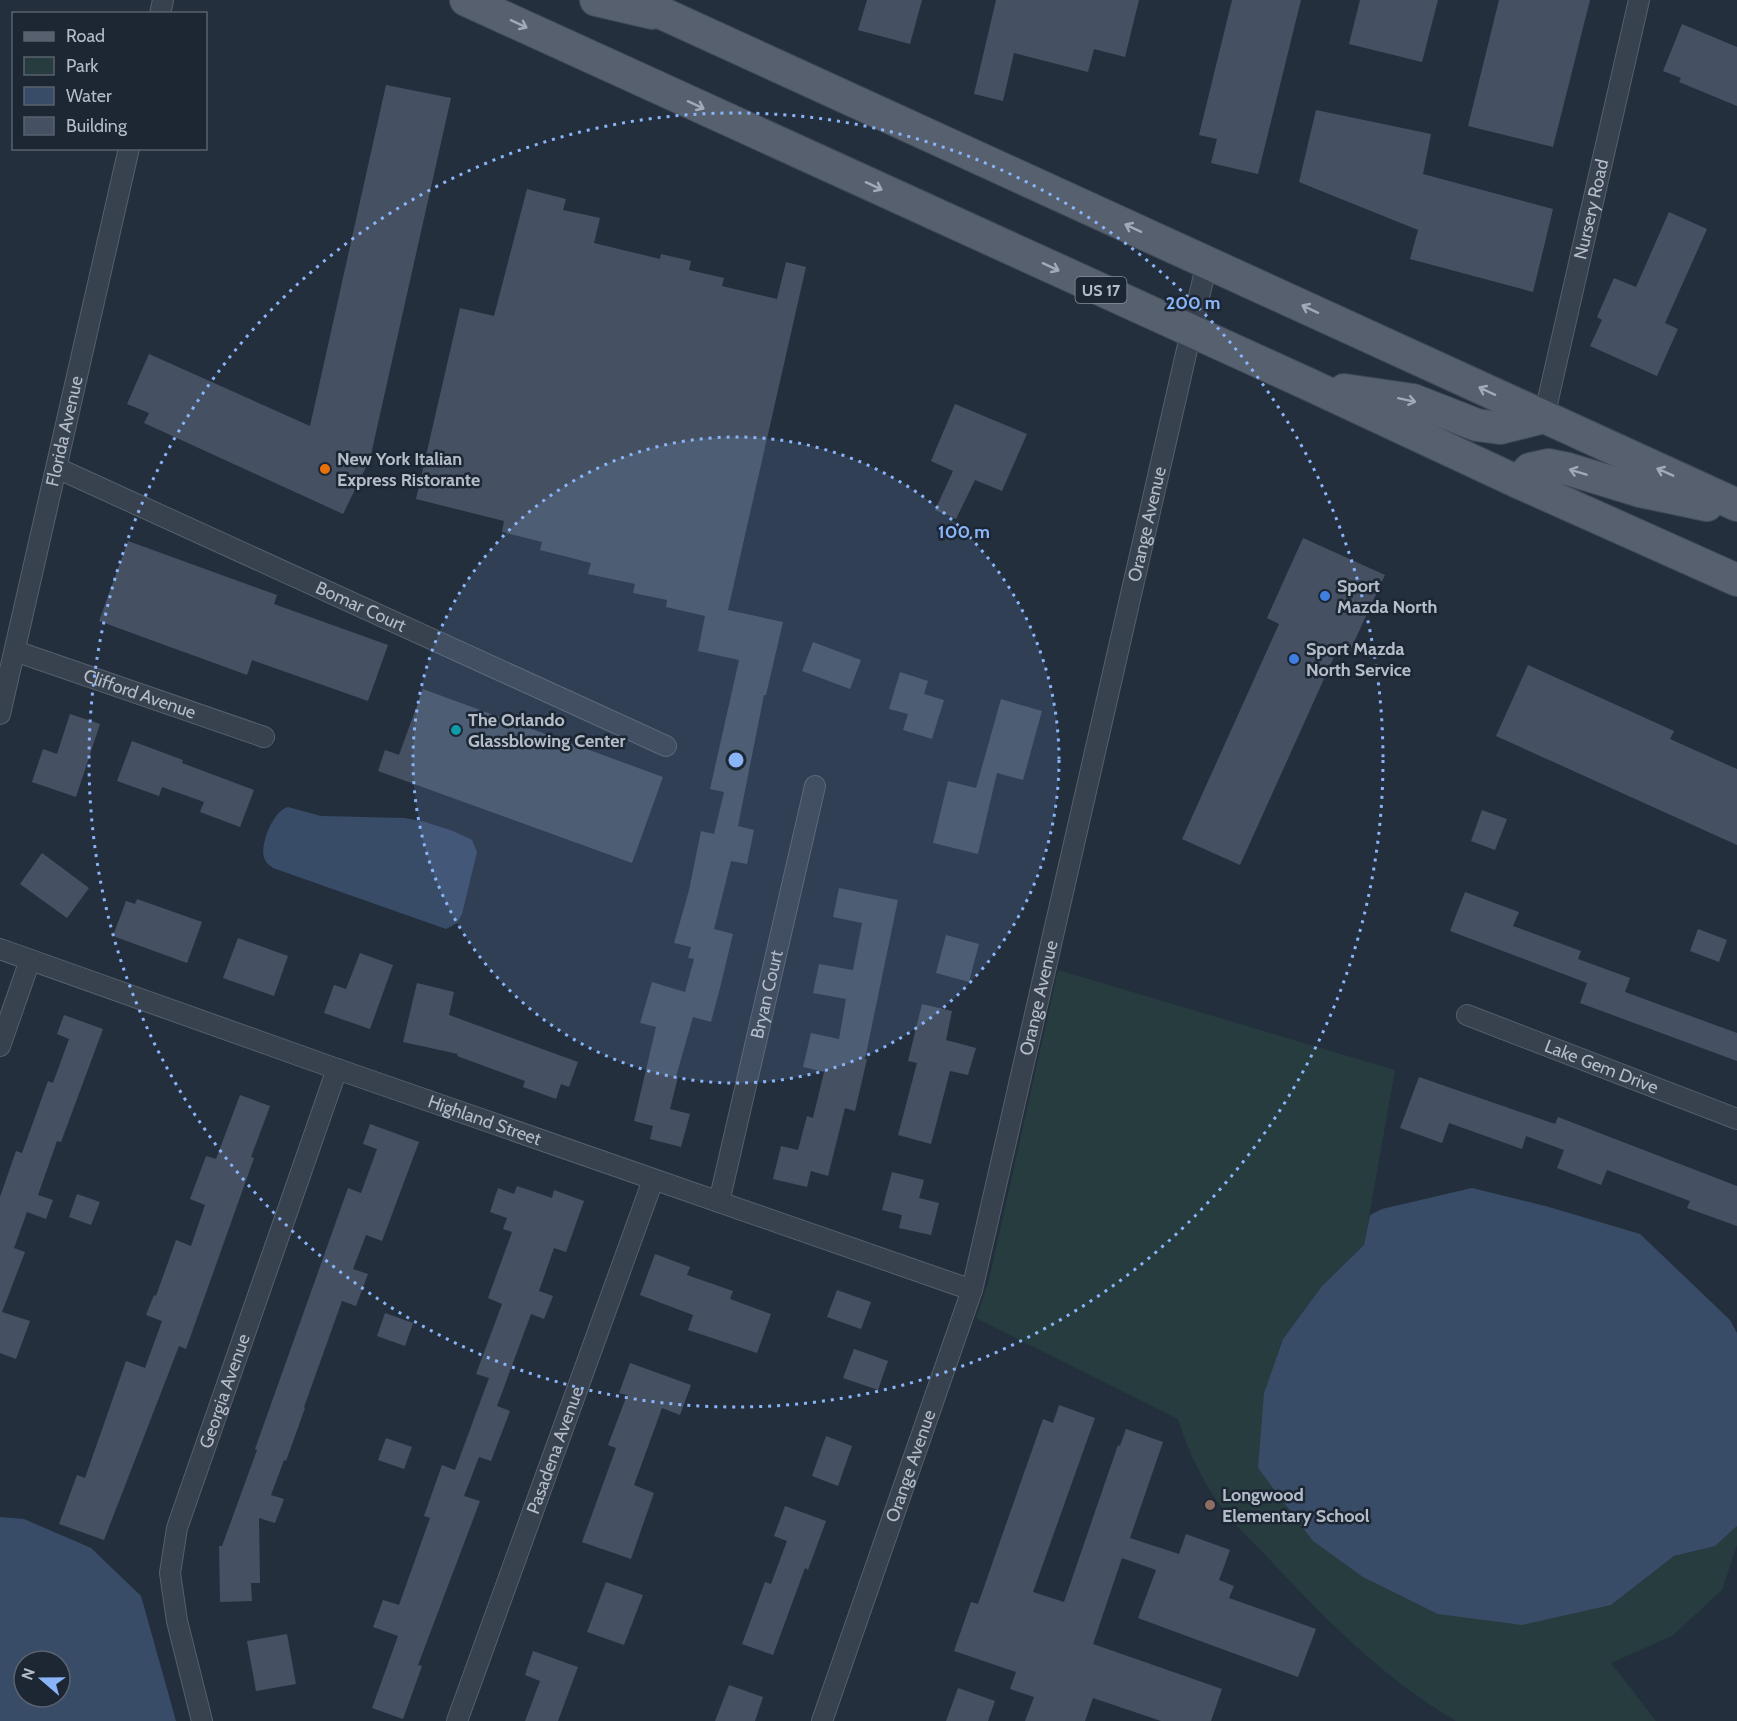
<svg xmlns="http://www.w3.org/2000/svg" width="1737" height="1721" font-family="Cabin,sans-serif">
<rect width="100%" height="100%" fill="#242f3e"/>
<path fill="#263c3f" d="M 1058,970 L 1395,1070 L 1364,1245 L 1322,1286 L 1283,1339 L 1264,1393 L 1611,1605 L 1674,1556 L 1714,1546 L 1737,1526 L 1737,1545 L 1722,1590 L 1672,1636 L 1611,1663 L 1656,1721 L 1456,1721 C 1385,1680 1325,1619 1269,1559 C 1254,1543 1236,1527 1223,1509 C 1203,1483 1187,1449 1178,1419 L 976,1318 L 988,1284 Z"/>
<g fill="#394c67" fill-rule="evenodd">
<path d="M 288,807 L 321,816 L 404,818 L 422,821 L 453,831 L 472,840 L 477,852 L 462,914 L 457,923 L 446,929 L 273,868 C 269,865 265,862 264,857 C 260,843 274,810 288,807 Z"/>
<polygon points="1472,1188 1549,1207 1640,1234 1730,1320 1737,1333 1737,1526 1715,1546 1674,1556 1611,1605 1522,1625 1438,1614 1363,1577 1313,1541 1258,1468 1264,1393 1283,1339 1322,1286 1364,1245 1370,1215 1382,1209"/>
<path d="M 0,1517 L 24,1519 L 91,1548 L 141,1596 L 176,1721 L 0,1721 ZM 24,1661 L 60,1661 L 60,1697 L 24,1697 Z"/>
</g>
<g fill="#455162">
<polygon points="867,0 922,0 910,44 858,30"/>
<polygon points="996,0 1139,0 1125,57 1094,49 1088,72 1014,53 1003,101 974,94"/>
<polygon points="1232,0 1301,0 1258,174 1211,163 1217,139 1199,135"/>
<polygon points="1360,0 1438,0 1422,62 1349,44"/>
<polygon points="1499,0 1590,0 1553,147 1468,126"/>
<polygon points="1682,24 1737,47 1737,106 1679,82 1681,78 1663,71"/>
<polygon points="386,85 451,98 370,459 343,514 144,423 149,413 127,404 149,354 310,426"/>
<polygon points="1316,110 1431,134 1423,174 1553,209 1533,292 1410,259 1418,230 1299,182"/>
<polygon points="527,189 566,199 563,210 600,218 594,243 660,259 661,254 691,261 689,270 724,278 722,286 777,299 786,262 806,267 728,610 783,622 766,695 764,695 738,826 754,830 747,864 731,861 714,929 733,934 720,988 711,1022 693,1017 676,1077 678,1077 670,1109 690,1114 681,1147 650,1139 653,1126 634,1121 656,1027 640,1023 652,982 685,992 694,959 688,958 691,947 674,943 689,890 701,831 714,834 724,792 710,789 739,660 698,651 705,616 666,607 667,600 633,593 635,584 588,574 591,563 540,550 542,542 502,532 504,521 416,499 460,308 494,316"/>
<polygon points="1669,212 1707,229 1665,323 1678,329 1657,376 1590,346 1602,320 1597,317 1614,278 1636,287"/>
<polygon points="955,404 1027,434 1002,491 975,480 956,519 935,510 953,471 931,461"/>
<polygon points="1303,538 1385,575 1348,655 1337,650 1240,865 1182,839 1279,624 1267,618"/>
<polygon points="128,541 277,595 274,604 388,645 368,701 252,660 247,675 99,621"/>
<polygon points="813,642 861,660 850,689 802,671"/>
<polygon points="1528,665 1674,731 1670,739 1737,769 1737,845 1496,736"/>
<polygon points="900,672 928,681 924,694 944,700 932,739 903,730 908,714 889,709"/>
<polygon points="423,689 663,777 632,863 378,771 385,750 399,755"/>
<polygon points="1001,699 1042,711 1023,780 997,773 978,854 933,843 948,781 976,788"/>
<polygon points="70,714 100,724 76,797 32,782 43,749 57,754"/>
<polygon points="132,741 183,760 182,763 254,790 240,827 200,812 204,802 162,787 159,796 117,781"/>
<polygon points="1482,810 1507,819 1495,850 1471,841"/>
<polygon points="42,853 89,888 67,918 20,884"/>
<polygon points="839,888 898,900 865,1059 867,1059 855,1111 845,1108 828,1176 811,1171 807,1187 773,1179 781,1146 798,1150 807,1116 813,1118 824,1072 803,1067 811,1033 839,1039 846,999 813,993 819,964 853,970 862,923 833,917"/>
<polygon points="1465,892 1519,912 1513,926 1581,951 1578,959 1630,978 1625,992 1737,1033 1737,1061 1580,1003 1587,983 1450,931"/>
<polygon points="137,899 202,922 187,963 113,936 126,901 135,904"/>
<polygon points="1698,929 1727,940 1719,962 1690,951"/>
<polygon points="946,935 979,944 969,982 936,973"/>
<polygon points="238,938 288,956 274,996 223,978"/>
<polygon points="360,953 393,965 370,1029 324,1013 334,985 346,989"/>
<polygon points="417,983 454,992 449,1015 578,1062 569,1087 561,1084 556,1099 523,1087 525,1081 457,1056 458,1054 403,1042"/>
<polygon points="922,1004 952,1011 946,1040 976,1048 968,1075 950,1071 931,1144 898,1135 917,1063 908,1061"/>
<polygon points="64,1015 103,1029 61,1142 57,1141 38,1195 53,1200 46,1219 27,1212 14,1248 25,1252 2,1312 30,1321 16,1359 0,1353 0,1197 16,1151 22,1153 48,1081 53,1083 69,1039 57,1034"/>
<polygon points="1419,1077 1555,1124 1558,1117 1737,1186 1737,1226 1687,1208 1690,1201 1607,1170 1601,1185 1557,1168 1564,1150 1526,1136 1522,1149 1449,1123 1442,1143 1400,1128"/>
<polygon points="240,1095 270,1106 251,1157 254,1158 186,1349 179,1346 104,1540 59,1524 77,1475 85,1478 126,1361 145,1368 162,1321 146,1315 154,1295 156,1296 176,1240 191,1246 205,1205 190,1199 206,1156 216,1159"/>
<polygon points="370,1124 419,1142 382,1241 366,1235 353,1269 368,1274 356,1306 342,1301 304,1407 305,1408 286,1461 284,1460 271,1495 284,1499 275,1523 259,1518 260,1583 251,1583 252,1601 220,1602 219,1546 222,1546 257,1450 255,1449 348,1188 361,1193 377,1149 363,1144"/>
<polygon points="892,1172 924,1180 919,1198 939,1203 931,1235 899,1228 902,1215 882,1210"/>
<polygon points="517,1186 552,1198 554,1190 584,1201 566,1252 554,1248 539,1291 553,1296 544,1319 531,1314 497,1406 510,1411 491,1461 479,1457 464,1496 480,1501 418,1665 422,1666 403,1719 372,1708 398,1636 373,1627 383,1600 399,1605 430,1518 424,1516 442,1465 455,1470 489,1378 476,1374 502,1304 488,1298 512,1232 503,1229 507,1218 490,1212 498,1188 514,1194"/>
<polygon points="77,1194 100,1202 91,1225 69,1217"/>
<polygon points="655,1254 690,1267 687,1275 733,1291 730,1299 771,1314 757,1353 688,1330 693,1315 640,1295"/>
<polygon points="837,1290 871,1302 861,1329 827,1317"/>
<polygon points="385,1313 413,1323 405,1346 377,1336"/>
<polygon points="854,1349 888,1361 878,1390 843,1378"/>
<polygon points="630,1363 691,1385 680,1415 662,1408 634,1485 654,1493 631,1559 582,1542 616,1448 608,1445 627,1395 619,1393"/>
<polygon points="1059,1405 1095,1418 1033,1592 1064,1602 1118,1445 1120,1446 1126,1429 1163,1442 1130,1538 1179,1554 1186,1534 1230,1550 1219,1580 1234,1586 1229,1598 1316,1629 1298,1677 1138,1618 1156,1570 1122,1558 1093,1644 1222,1689 1211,1721 1161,1721 1093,1698 1085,1721 1025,1721 1034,1697 1010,1689 1016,1672 954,1651 971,1602 978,1604 1043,1419 1053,1423"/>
<polygon points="826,1436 852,1446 838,1486 812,1476"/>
<polygon points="386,1438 412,1447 404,1469 378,1460"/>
<polygon points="785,1506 826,1521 808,1570 805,1568 773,1655 742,1644 765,1582 771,1584 787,1541 774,1536"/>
<polygon points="606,1582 643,1595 624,1645 587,1632"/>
<polygon points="287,1634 296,1684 256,1691 247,1641"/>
<polygon points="533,1651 578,1667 558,1721 525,1721 540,1681 525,1675"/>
<polygon points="729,1685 763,1697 755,1721 715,1721"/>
<polygon points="958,1688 995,1701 988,1721 946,1721"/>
</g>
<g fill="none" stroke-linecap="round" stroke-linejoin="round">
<defs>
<g id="minor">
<polyline points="160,14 163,0"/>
<path id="s1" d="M 1544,417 L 1639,0"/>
<path id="s2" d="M 57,468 L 666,746"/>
<path id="s3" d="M 15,651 L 264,737"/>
<path id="s4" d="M 0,714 L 129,148"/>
<path id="s5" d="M 0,949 L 337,1069 L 972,1290"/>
<path id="s6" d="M 1467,1015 L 1737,1119"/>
<polyline points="0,1046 30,960"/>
<path id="s7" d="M 719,1202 L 815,786"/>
<path id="s8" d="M 202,1721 L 177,1621 L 170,1573 L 177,1528 L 337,1069"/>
<path id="s9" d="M 457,1721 L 653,1180"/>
<path id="s10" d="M 822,1721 L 972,1290 L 1207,262"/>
</g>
<g id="primary">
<polyline points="466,0 1308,384 1518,482 1737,580"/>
<polyline points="596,0 652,13"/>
<polyline points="633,0 1737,505"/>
<polyline points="1344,390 1413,400 1477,425 1500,428 1544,417"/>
<polyline points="1518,482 1530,469 1548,465 1568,469 1640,491 1707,505"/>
</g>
</defs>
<use href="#minor" stroke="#565f6c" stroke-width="22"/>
<use href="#primary" stroke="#414a57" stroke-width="34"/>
<use href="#minor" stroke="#38414e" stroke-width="20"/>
<use href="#primary" stroke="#56606e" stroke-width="32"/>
</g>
<defs><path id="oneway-shaft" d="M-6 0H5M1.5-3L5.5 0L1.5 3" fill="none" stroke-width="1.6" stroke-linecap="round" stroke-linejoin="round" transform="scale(1.5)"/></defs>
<g stroke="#a1aab7">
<use href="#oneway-shaft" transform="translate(519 24) rotate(25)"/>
<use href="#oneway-shaft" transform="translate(696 105) rotate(25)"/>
<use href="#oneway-shaft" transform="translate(874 186) rotate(25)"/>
<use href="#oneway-shaft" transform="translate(1133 228) rotate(-155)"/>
<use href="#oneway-shaft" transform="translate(1051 267) rotate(25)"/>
<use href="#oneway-shaft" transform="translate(1310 309) rotate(-155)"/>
<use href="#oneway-shaft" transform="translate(1487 391) rotate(-155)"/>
<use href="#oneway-shaft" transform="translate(1407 400) rotate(12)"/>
<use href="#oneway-shaft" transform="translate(1578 472) rotate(-163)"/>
<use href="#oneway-shaft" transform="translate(1665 472) rotate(-156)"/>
</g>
<circle cx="736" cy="760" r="323" fill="#8ab4f8" fill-opacity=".12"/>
<g fill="none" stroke="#8ab4f8" stroke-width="3" stroke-dasharray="3 6">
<circle cx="736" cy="760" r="323"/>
<circle cx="736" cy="760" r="647"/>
</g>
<circle fill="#e8710a" stroke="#1d2633" stroke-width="2" cx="325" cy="469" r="6"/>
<g fill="#3f7fe0" stroke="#1d2633" stroke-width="2">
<circle cx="1325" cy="596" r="6"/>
<circle cx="1294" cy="659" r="6"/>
</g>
<circle fill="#0f9aa8" stroke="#1d2633" stroke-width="2" cx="456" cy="730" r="6"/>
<circle fill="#8d6e63" stroke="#1d2633" stroke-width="2" cx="1210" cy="1505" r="6"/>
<g text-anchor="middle" stroke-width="5" stroke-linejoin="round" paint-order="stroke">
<rect fill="#1d2633" stroke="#878f9c" stroke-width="1.5" x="1075.5" y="277" width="51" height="26" rx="4.5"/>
<g font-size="16" font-weight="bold" fill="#b4bcc9">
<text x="1101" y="296">US 17</text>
</g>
<g font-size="18" fill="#b4bcc9" stroke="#1d2633">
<text dy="6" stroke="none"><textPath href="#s1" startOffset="213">Nursery Road</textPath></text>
<text dy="6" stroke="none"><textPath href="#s4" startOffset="290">Florida Avenue</textPath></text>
<text dy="6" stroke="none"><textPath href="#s10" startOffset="1242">Orange Avenue</textPath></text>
<text dy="6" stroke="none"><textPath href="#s2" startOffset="334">Bomar Court</textPath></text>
<text dy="6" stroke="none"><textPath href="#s3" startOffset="132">Clifford Avenue</textPath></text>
<text dy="6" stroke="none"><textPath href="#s7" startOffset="213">Bryan Court</textPath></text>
<text dy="6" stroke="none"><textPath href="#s10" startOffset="756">Orange Avenue</textPath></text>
<text dy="6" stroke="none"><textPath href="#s6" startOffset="144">Lake Gem Drive</textPath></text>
<text dy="6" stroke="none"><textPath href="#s5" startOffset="514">Highland Street</textPath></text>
<text dy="6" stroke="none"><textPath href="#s8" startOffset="342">Georgia Avenue</textPath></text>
<text dy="6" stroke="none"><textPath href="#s9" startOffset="288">Pasadena Avenue</textPath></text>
<text dy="6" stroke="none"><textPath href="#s10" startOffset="270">Orange Avenue</textPath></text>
</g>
<g font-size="18" font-weight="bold" fill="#b4bcc9" stroke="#1d2633" text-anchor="start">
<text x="337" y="465">New York Italian<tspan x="337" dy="21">Express Ristorante</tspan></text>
<text x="1337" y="592">Sport<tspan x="1337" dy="21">Mazda North</tspan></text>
<text x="1306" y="655">Sport Mazda<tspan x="1306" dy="21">North Service</tspan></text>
<text x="468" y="726">The Orlando<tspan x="468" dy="21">Glassblowing Center</tspan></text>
<text x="1222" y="1501">Longwood<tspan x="1222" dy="21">Elementary School</tspan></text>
</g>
</g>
<circle cx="736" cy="760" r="9" fill="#8ab4f8" stroke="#1d2633" stroke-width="3"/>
<g font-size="18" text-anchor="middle" font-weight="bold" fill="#8ab4f8" stroke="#1d2633" stroke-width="5" stroke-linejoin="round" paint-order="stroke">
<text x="1193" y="309">200 m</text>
<text x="964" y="538">100 m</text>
</g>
<rect x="12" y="12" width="195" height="138" fill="#1d2633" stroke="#59626f" stroke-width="1.5"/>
<rect x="24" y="32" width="30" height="9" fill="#56606e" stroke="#59626f" stroke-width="1.5"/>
<text x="66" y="42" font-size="18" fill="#b4bcc9">Road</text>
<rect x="24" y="57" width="30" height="18" fill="#263c3f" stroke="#59626f" stroke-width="1.5"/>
<text x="66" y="72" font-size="18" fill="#b4bcc9">Park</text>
<rect x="24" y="87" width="30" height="18" fill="#394c67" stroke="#59626f" stroke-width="1.5"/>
<text x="66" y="102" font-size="18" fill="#b4bcc9">Water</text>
<rect x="24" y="117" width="30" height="18" fill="#455162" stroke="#59626f" stroke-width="1.5"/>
<text x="66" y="132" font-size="18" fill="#b4bcc9">Building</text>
<g transform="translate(42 1679) rotate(290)"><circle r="28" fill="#1d2633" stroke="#59626f" stroke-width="1.5"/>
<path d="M0-4.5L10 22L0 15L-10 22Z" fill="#8ab4f8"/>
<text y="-9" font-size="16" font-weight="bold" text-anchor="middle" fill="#b4bcc9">N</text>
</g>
</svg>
